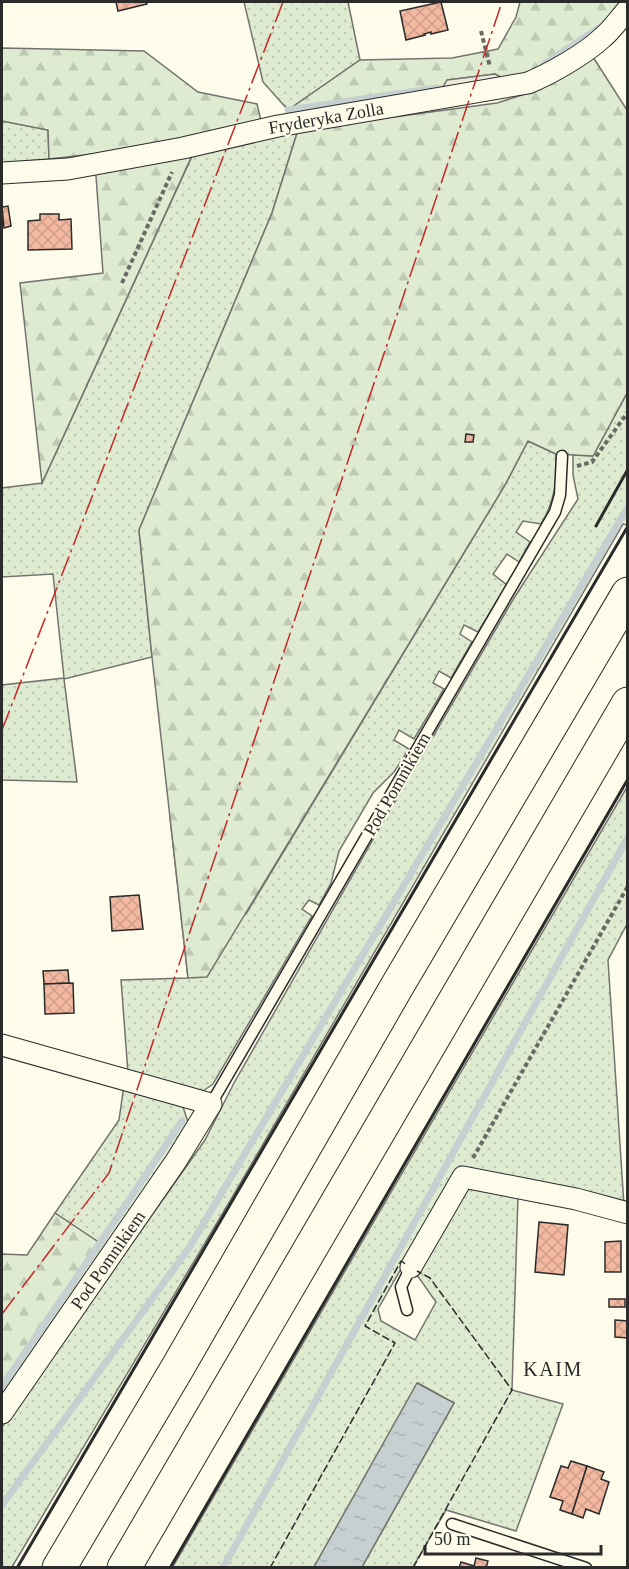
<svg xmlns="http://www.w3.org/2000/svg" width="629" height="1569" font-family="Georgia,serif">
<defs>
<pattern id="grass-dots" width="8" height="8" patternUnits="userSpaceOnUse" patternTransform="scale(1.5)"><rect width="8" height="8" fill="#deebd1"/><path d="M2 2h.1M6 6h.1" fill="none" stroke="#bfcab4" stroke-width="1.8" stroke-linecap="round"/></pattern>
<pattern id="forest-firs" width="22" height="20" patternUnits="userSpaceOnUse" patternTransform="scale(1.5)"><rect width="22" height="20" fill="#deebd1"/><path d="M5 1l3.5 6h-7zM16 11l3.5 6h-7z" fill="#bfcab4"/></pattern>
<pattern id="water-ripples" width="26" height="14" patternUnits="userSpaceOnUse" patternTransform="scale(1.5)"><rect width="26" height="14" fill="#c7d0d0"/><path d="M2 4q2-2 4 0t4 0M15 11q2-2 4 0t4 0" fill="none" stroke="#abb3b3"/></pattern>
<pattern id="building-cross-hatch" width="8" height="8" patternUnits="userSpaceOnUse" patternTransform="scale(1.5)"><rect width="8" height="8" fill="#f2b8a0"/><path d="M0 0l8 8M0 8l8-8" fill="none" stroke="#d09e8a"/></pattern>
</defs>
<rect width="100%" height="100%" fill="#fdfbea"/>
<g fill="url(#grass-dots)" stroke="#74746e" stroke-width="1.5">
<polygon points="244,2 348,2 360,60 288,110 263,82"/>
<polygon points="2,121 48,130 49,159 2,163"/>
<polygon points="298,130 272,213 139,530 152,657 64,679 77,782 2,780 2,685 64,678 53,574 2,577 2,488 42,483 193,154"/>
<polygon points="627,393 627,525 623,524 230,1201 12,1567 2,1568 2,1427 205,1140 234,1083 375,836 514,598 578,499 573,475 573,455 593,456"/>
<path d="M 528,441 L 556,454 C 557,481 555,501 541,524 L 523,521 L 516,532 L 530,542 L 519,562 L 507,554 L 493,574 L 507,585 L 478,632 L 464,625 L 460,634 L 472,642 L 451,678 L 439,671 L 433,683 L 444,689 L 414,739 L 399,730 L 394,740 L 409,749 L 394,772 L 373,793 L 339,851 L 331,883 L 319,905 L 309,900 L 302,909 L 312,916 L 213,1084 L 203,1091 L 128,1073 L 121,980 L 188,978 L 170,817 L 246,914 L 505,485 Z"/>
<polygon points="627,787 627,924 608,960 624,1206 460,1166 378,1309 381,1321 415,1340 436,1302 417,1275 468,1183 518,1196 512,1390 563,1404 516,1531 446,1510 413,1567 362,1567 454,1403 418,1383 314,1567 172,1568"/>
<polygon points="124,1085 183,1107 189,1125 2,1399 2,1386 100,1244 55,1213 119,1120"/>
</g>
<g fill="url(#forest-firs)" stroke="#74746e" stroke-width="1.5">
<polygon points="520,2 622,2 597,29 528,75 504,79 495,74 448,80 443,87 288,110 360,60 452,58 498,49 516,17"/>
<polygon points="2,48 144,51 198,92 257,104 261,121 201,136 42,483 20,283 103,273 96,176 93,154 49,159 48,130 2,121"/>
<polygon points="593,57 627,110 627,393 593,456 556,454 528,441 505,485 207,977 188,978 152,657 139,530 272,213 298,130 497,103 541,89"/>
<polygon points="55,1213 100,1243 2,1386 2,1254 27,1255"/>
</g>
<polygon fill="#eceadb" stroke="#74746e" stroke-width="1.5" points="495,74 504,79 443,87 447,80"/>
<polygon fill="url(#water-ripples)" stroke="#74746e" stroke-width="1.5" points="417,1383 454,1403 362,1567 314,1567"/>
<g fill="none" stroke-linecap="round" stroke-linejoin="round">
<g stroke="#c7d0d0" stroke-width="7">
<polyline points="543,65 599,28"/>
<polyline points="288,110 437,88"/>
<polyline points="2,1386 100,1243 182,1121"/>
<polyline points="2,1505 189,1248 628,507"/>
<polyline points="223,1568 628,837"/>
</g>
</g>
<g fill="url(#building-cross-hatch)" stroke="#2b2b2b" stroke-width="1.5">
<polygon points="116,2 146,2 147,4 118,11"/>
<polygon points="441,2 448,30 431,34 431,32 424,34 425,35 406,40 400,11"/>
<polygon points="8,206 11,226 4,228 2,207"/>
<polygon points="40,214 59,214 59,220 71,219 72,249 28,250 28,221 40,220"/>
<polygon points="466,434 474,435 473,442 465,442"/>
<polygon points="139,895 143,929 112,931 110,897"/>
<polygon points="68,970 69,983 44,984 43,971"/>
<polygon points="73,983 74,1013 45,1014 44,984"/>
<polygon points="539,1222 568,1225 564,1275 535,1272"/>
<polygon points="621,1241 621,1272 605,1272 605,1242"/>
<rect x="609" y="1299" width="16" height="8"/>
<polygon points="615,1320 628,1321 628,1338 615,1337"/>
<polygon points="571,1461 587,1466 572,1514 560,1510 563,1501 550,1497 561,1466 568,1468"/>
<polygon points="587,1466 604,1472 601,1479 609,1482 599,1514 586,1509 583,1518 572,1514"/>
<polygon points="476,1558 488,1561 486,1568 459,1568 461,1562 474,1566"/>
</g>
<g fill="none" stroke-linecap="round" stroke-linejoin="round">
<defs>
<g id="lane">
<polyline points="211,1104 555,512 560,495 562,456"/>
<polyline points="407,1310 401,1287 411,1267"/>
<polyline points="452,1524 586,1568"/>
</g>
<g id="street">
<path d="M 2,173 L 68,169 L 183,148 L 278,126 L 528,83 C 550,74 585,54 602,38 C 612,30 619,19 628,9"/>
<polyline points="2,1045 211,1104 176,1161 2,1413"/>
<polyline points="411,1267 463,1177 576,1199 628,1213"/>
</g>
<g id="highway">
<polyline points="59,1568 178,1367 396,988 628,594"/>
<polyline points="124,1568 628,704"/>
</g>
</defs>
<use href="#lane" stroke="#2b2b2b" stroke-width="13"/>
<use href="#street" stroke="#2b2b2b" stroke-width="23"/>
<use href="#highway" stroke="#2b2b2b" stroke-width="35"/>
<g stroke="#6a6964" stroke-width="4" stroke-dasharray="4.5 3" stroke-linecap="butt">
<polyline points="481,31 490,67"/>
<polyline points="122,283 172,172"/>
<polyline points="577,466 592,462 628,412"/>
<polyline points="473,1158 628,886"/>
</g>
<use href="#lane" stroke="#fdfbea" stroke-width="10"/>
<use href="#street" stroke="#fdfbea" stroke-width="21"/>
<use href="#highway" stroke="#fdfbea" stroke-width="33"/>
<g stroke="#2b2b2b" stroke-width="1.5" stroke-dasharray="8 3" stroke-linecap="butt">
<polyline points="270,1568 395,1343 365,1326 401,1261 407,1265"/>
<polyline points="413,1568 512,1390 430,1278 417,1271"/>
</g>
<g stroke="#2b2b2b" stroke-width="3">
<polyline points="596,526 628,469"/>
<polyline points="17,1568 628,526"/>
<polyline points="170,1568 628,779"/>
</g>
<g stroke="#c62828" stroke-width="1.5" stroke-dasharray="21 4.5 3 4.5" stroke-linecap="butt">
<polyline points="2,730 283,2"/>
<polyline points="2,1314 109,1173 502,2"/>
</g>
</g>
<g text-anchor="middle" stroke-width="4.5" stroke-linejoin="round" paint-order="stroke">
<g font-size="18" fill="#2b2b2b" stroke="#fdfbea">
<text transform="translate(326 118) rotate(-10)" y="6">Fryderyka Zolla</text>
<text transform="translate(397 784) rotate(-60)" y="6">Pod Pomnikiem</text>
<text transform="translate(108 1260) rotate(-55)" y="6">Pod Pomnikiem</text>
</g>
<g font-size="20" letter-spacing="1.5" fill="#2b2b2b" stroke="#fdfbea">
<text x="553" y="1376">KAIM</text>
</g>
</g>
<rect width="629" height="1569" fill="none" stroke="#2b2b2b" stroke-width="6"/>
<path d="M425 1545v9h176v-9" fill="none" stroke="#2b2b2b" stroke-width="3"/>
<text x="434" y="1545" font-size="18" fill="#2b2b2b" stroke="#fdfbea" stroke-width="4.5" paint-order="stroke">50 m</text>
</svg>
